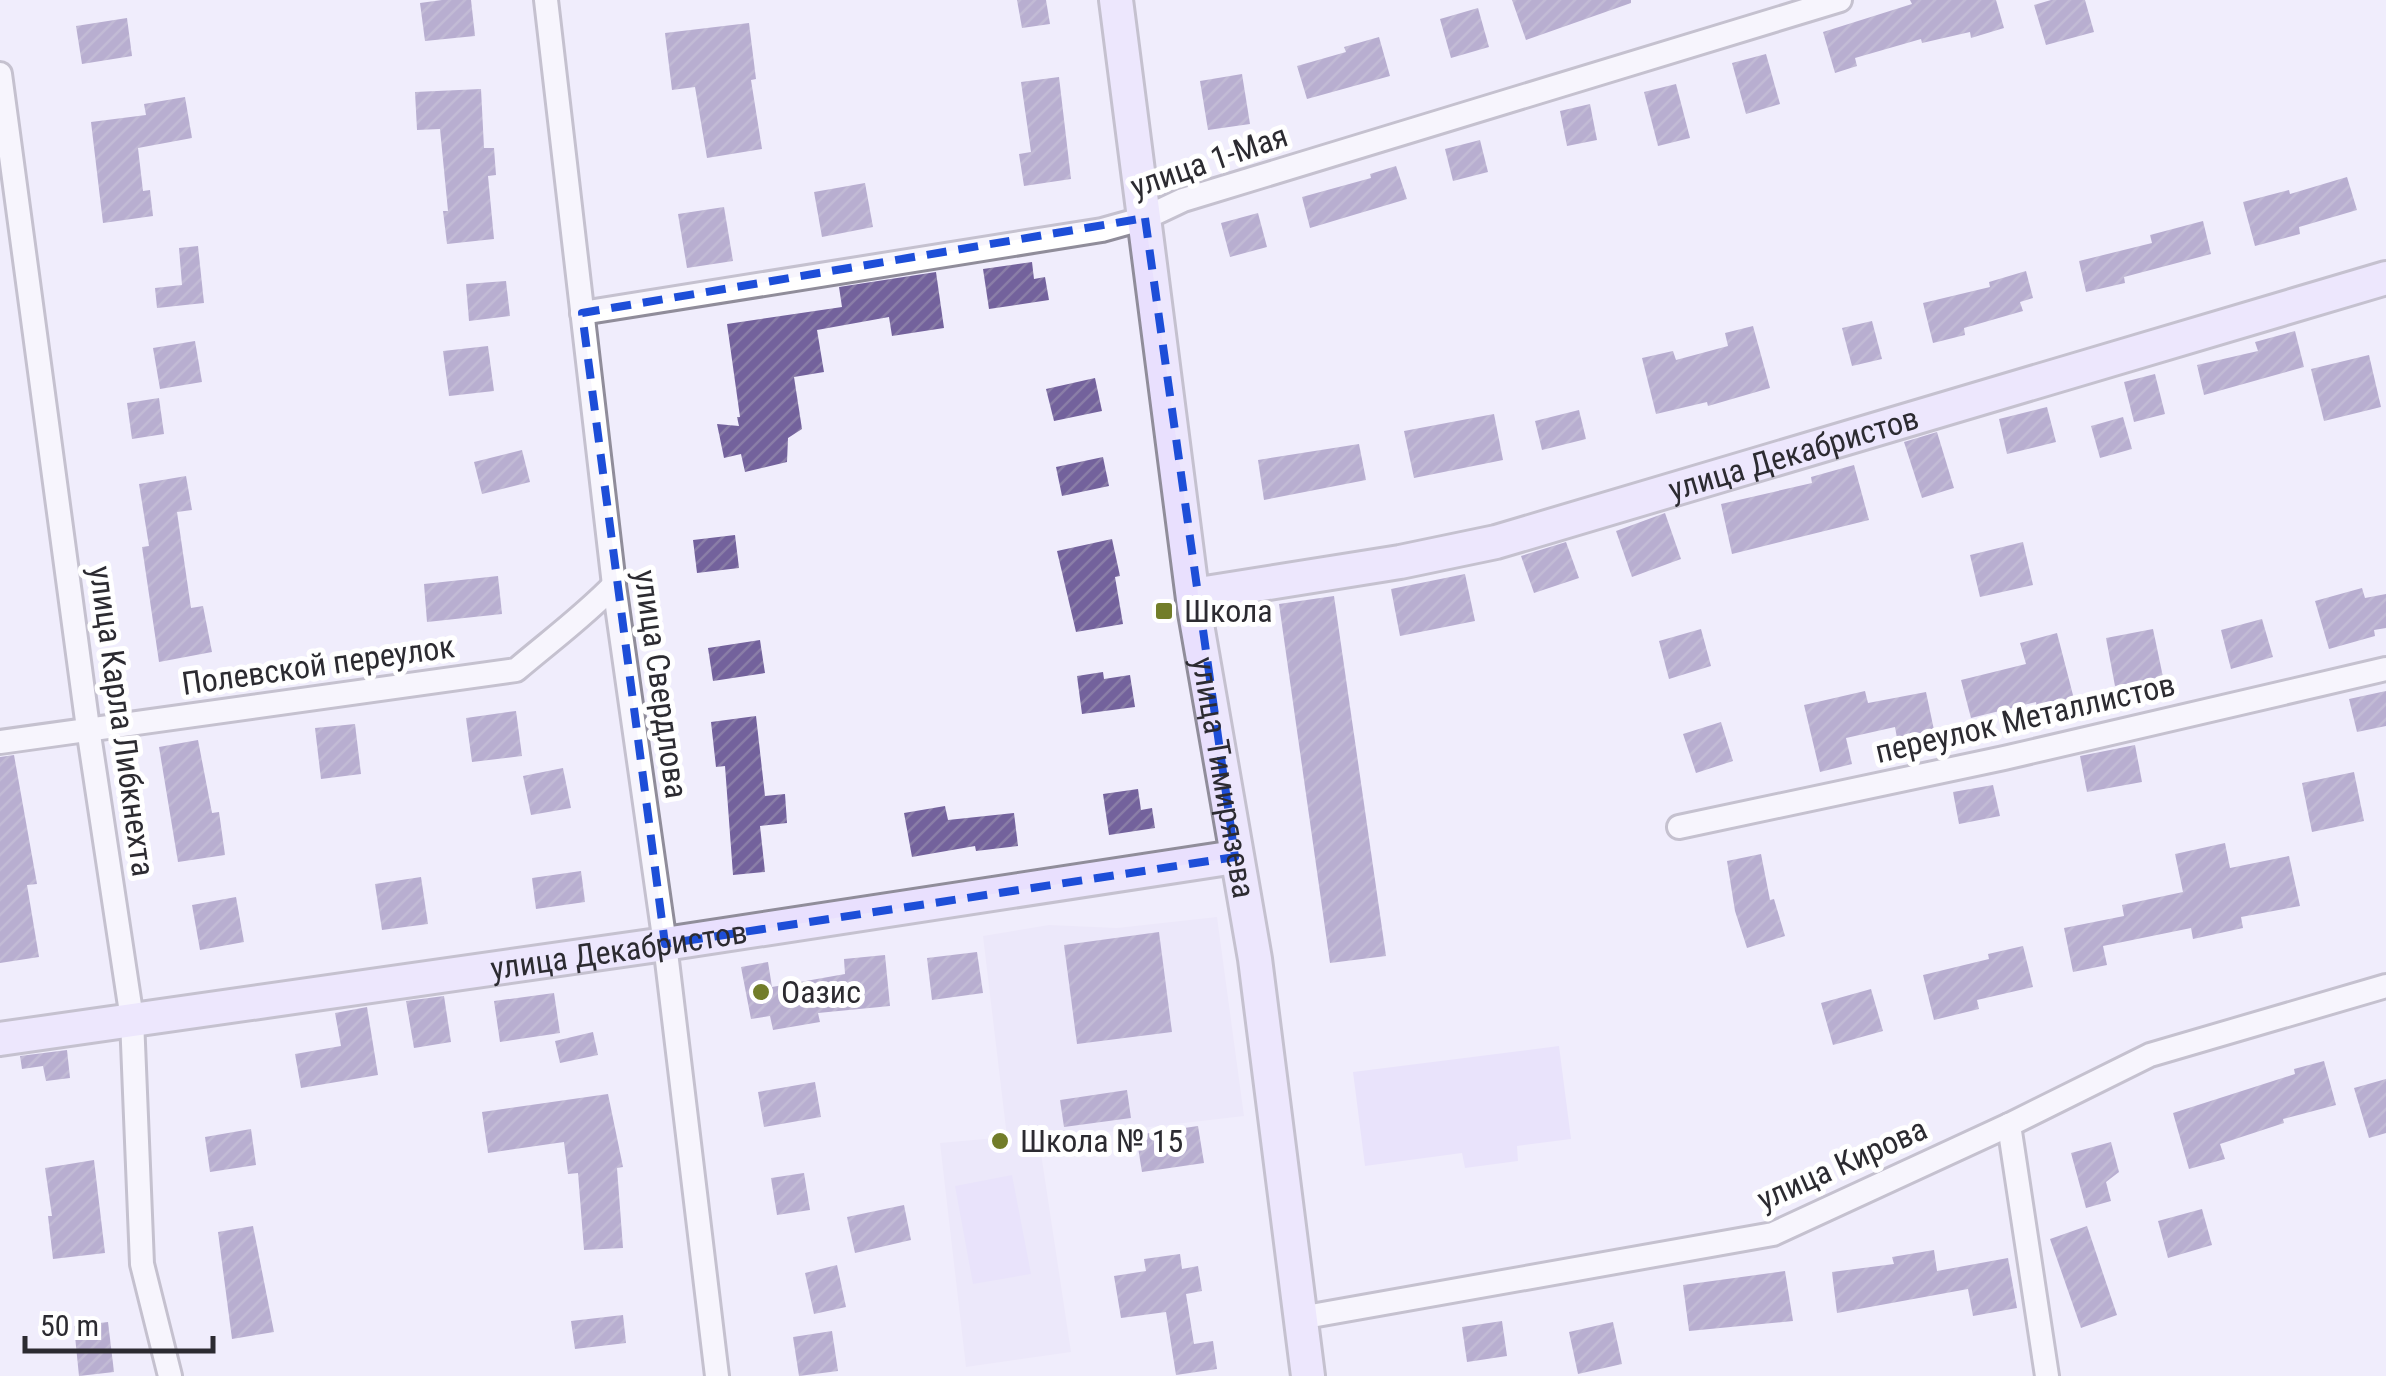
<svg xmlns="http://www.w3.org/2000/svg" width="2386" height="1376" font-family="'Roboto Condensed',sans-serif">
<defs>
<pattern id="building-hatch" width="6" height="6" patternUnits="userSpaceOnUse" patternTransform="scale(2.5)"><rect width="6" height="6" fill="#73629c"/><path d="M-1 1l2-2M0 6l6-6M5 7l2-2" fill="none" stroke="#8a7ea7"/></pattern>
</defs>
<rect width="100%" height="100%" fill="#f0edfc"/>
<polygon fill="#e7e2f8" points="1217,917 1244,1116 1039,1140 1071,1352 966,1367 940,1143 1007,1137 983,936 1049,925 1117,928"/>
<g fill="#e0d8fa">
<polygon points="1559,1046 1571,1139 1517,1146 1518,1161 1465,1168 1462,1153 1365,1166 1353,1072"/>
<polygon points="1012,1175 1031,1274 973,1284 955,1186"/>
</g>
<g fill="url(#building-hatch)">
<polygon points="442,0 471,0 475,36 425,41 420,3"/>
<polygon points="1017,0 1046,0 1050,24 1022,28"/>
<polygon points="1512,0 1631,0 1631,3 1526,40"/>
<polygon points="1910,0 1996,0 2004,28 1971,38 1970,32 1922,43 1921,39 1855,58 1857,66 1835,73 1823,32 1912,4"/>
<polygon points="2051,0 2085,0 2094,32 2046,45 2034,5"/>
<polygon points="1478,8 1489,47 1451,58 1440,19"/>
<polygon points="127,18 132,56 82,64 76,26"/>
<polygon points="749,23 756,79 751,80 762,149 707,158 695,87 672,90 665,33"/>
<polygon points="1379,37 1390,76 1307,99 1297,66 1346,52 1344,47"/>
<polygon points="1766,54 1780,104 1746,114 1732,63"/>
<polygon points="1242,74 1250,124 1208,130 1200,81"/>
<polygon points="1059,77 1071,179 1024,186 1019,154 1031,152 1021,82"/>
<polygon points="1676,84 1690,138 1658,146 1644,92"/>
<polygon points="481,89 484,148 494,148 496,175 488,176 494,239 447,244 443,211 448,211 440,129 417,130 415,92"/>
<polygon points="185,97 192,138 138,148 143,191 150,190 153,216 103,223 91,122 146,115 144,104"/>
<polygon points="1590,104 1597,140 1567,146 1560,111"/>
<polygon points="1480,140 1488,172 1453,181 1445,149"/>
<polygon points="1396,166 1407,199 1310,228 1302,197 1371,178 1370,174"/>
<polygon points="2347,177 2357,210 2299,227 2300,234 2255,246 2243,202 2289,190 2290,194"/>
<polygon points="865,183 873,227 822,237 814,192"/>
<polygon points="724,207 733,261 687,268 678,214"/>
<polygon points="1258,213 1267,247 1230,257 1221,223"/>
<polygon points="2203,221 2211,254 2124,277 2125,283 2086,292 2079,261 2152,243 2150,235"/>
<polygon points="198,246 204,303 157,308 155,288 182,285 179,248"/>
<polygon points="1032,262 1034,279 1045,277 1049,300 989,309 983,269"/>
<polygon points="2026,271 2033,298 2020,302 2023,311 1964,328 1965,335 1933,343 1923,303 1990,287 1989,282"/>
<polygon points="936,272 944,328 892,336 889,317 817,330 824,372 794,377 802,429 788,438 787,462 745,472 741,454 724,458 717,424 739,426 737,417 740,417 727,324 842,307 839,287"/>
<polygon points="506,281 510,316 469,321 466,284"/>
<polygon points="1872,321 1882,359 1852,366 1842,328"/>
<polygon points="1753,326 1770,388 1708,406 1707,402 1656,414 1642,358 1673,351 1676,360 1728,346 1725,333"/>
<polygon points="2295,331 2304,367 2204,395 2197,365 2258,351 2255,342"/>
<polygon points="195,341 202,382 160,389 153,348"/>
<polygon points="488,346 494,391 449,396 443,351"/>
<polygon points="2369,355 2381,407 2324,421 2311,369"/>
<polygon points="2155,374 2165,414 2134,422 2124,382"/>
<polygon points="1095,378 1102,411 1054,421 1046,389"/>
<polygon points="159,398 164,434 132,439 127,403"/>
<polygon points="2047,407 2056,442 2007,454 1999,419"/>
<polygon points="1579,410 1586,439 1542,450 1535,421"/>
<polygon points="1494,414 1503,460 1414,478 1404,431"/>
<polygon points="2123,417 2132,449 2100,458 2091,426"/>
<polygon points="1937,432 1954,488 1922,498 1904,442"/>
<polygon points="1359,444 1366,480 1264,500 1258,460"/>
<polygon points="522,450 530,482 482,494 474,462"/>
<polygon points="1103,457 1109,486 1062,496 1056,467"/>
<polygon points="1854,465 1869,520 1732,554 1721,504 1812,483 1811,477"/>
<polygon points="186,476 192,510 177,512 191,608 203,606 212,652 159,662 142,547 149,546 139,484"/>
<polygon points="1665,513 1681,559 1632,577 1616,531"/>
<polygon points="735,535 739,568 697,573 693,540"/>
<polygon points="1112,539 1120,576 1115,577 1123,624 1076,632 1057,551"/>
<polygon points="1566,542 1579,578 1534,593 1521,556"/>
<polygon points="2023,542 2033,585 1980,597 1970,555"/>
<polygon points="1465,574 1475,621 1400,636 1391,589"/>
<polygon points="498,576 502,614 427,622 424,584"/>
<polygon points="2362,588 2365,598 2386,594 2386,628 2374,630 2375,636 2329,649 2315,601"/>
<polygon points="1334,596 1386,956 1330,963 1279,604"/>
<polygon points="2262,619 2273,657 2231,669 2221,630"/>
<polygon points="1701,629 1711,666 1669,679 1659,641"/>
<polygon points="2153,629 2163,677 2115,686 2106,638"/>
<polygon points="2057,633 2074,699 2037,708 2036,702 1971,718 1961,680 2026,664 2020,643"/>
<polygon points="760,640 765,673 713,681 708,648"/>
<polygon points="1103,672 1104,679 1130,675 1135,707 1082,714 1077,676"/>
<polygon points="1865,691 1868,703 1926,692 1934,730 1897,738 1895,727 1846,738 1852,764 1820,772 1804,705"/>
<polygon points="2386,691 2386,726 2357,732 2349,699"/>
<polygon points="516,711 522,756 472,762 466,718"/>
<polygon points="756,716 765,796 785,794 787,823 760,826 765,872 733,875 725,766 716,767 711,722"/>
<polygon points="1721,722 1733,761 1696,773 1683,734"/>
<polygon points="355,724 361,774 321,779 315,728"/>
<polygon points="198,740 212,813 219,812 225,855 178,862 159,747"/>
<polygon points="2135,745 2142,782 2087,792 2080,756"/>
<polygon points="14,755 37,884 27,885 39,957 0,963 0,757"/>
<polygon points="563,768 571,808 531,815 523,776"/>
<polygon points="2354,772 2364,821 2312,832 2302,783"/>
<polygon points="1993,785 2000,816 1959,824 1953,792"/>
<polygon points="1138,789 1141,810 1152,808 1155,828 1109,835 1103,794"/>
<polygon points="945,806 948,820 1014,813 1018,846 976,851 975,846 912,857 904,813"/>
<polygon points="2225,843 2230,868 2289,856 2300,906 2241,917 2243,928 2193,939 2191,928 2103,946 2107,965 2073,972 2064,928 2124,916 2122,905 2183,892 2175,854"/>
<polygon points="1761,854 1770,900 1774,899 1785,936 1747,948 1735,911 1727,861"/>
<polygon points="581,871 585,902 536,909 532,878"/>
<polygon points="421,877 428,924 382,930 375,884"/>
<polygon points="236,897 244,942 200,950 192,905"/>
<polygon points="1159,932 1172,1032 1077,1044 1064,945"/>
<polygon points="2023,946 2033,987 1977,1000 1979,1009 1934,1020 1923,975 1989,959 1988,954"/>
<polygon points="977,952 983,993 932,1000 927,958"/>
<polygon points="885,955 890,1006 818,1013 820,1022 773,1030 770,1016 751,1019 741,967 768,962 772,987 845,974 844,959"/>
<polygon points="1871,989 1883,1031 1833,1045 1821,1003"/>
<polygon points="554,993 560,1033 500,1042 494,1001"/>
<polygon points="444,996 451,1042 414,1048 406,1001"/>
<polygon points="367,1007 378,1075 301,1088 295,1054 341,1046 335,1013"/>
<polygon points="593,1032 598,1055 560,1063 555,1041"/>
<polygon points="67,1050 70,1078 46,1081 43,1066 22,1069 20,1056"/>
<polygon points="2324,1061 2336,1105 2283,1119 2284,1123 2220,1144 2225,1159 2189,1169 2173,1113 2295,1074 2294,1069"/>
<polygon points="2386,1079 2386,1133 2369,1138 2354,1088"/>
<polygon points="815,1082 821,1117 764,1127 758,1092"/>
<polygon points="1127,1090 1131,1118 1064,1127 1060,1100"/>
<polygon points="608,1094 623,1167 617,1168 623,1248 584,1250 578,1173 568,1174 564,1142 488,1153 482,1112"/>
<polygon points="1198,1126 1204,1163 1142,1172 1136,1135"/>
<polygon points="251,1129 256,1165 210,1172 205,1137"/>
<polygon points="2111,1142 2119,1172 2106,1182 2111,1201 2086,1208 2071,1153"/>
<polygon points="94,1160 105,1253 53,1259 48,1216 52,1216 45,1168"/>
<polygon points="804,1173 810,1210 777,1215 771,1178"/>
<polygon points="904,1205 911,1240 855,1253 847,1217"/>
<polygon points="2202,1209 2212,1245 2168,1258 2158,1221"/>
<polygon points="253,1226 274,1332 232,1339 218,1232"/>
<polygon points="2087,1226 2117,1315 2081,1328 2050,1239"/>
<polygon points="1934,1250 1937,1271 2008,1258 2017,1308 1973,1316 1968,1289 1837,1313 1832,1272 1894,1264 1892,1257"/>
<polygon points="1180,1254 1182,1269 1198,1266 1202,1291 1186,1294 1194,1344 1213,1341 1217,1369 1176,1375 1166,1312 1121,1318 1114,1276 1146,1271 1144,1259"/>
<polygon points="837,1265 846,1307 814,1314 805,1273"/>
<polygon points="1785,1271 1793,1321 1689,1331 1683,1285"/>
<polygon points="623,1315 626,1343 575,1349 571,1321"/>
<polygon points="1502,1321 1507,1356 1467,1362 1462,1327"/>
<polygon points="108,1322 114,1372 79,1376 74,1326"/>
<polygon points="1613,1322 1622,1364 1578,1374 1569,1332"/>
<polygon points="832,1331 838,1371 799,1376 793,1337"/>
</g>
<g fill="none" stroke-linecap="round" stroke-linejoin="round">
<defs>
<g id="street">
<polyline points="546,0 614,585 665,944 717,1376"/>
<polyline points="0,74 88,728 132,1019 142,1264 170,1376"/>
<polyline points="582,313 1102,230 1145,218 1183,200 1840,0"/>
<path d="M 0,742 L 516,670 C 550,641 583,617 614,585"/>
<polyline points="1679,827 2004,758 2386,669"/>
<polyline points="2009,1125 2047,1376"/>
<polyline points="1300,1318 1773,1234 2009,1125 2150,1055 2386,986"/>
</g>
<g id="secondary">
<path id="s1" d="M 1116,0 L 1194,607 L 1255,959 L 1308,1376"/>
<path id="s2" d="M 1193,595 L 1400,562 L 1496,542 L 2386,278"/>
<path id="s3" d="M 0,1039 L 665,944 L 1235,857"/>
</g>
</defs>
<use href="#street" stroke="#908d9a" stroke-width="28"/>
<use href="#secondary" stroke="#908d9a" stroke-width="38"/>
<use href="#street" stroke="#fff" stroke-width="22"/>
<use href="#secondary" stroke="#e9e0fe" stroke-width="32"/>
</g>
<path d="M0 0H2386V1376H0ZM 1145,218 L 1235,857 L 665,944 L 582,313 Z" fill="#f0edfc" fill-opacity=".55" fill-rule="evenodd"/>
<path fill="none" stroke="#1d4ed8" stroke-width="8" stroke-dasharray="20 12" stroke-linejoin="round" d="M 1145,218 L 1235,857 L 665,944 L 582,313 Z"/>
<g fill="#727d29" stroke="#fff" stroke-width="4">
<rect x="1154" y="601" width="20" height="20" rx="5"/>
<circle cx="761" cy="992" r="10"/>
<circle cx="1000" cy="1141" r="10"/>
</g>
<g text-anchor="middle" stroke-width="10" stroke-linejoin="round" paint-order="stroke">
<g font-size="32" fill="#2c2b31" stroke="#fff">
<text transform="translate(1209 161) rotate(-19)" y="11">улица 1-Мая</text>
<text dy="11" stroke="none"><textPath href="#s2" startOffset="618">улица Декабристов</textPath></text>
<text transform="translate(318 665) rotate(-8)" y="11">Полевской переулок</text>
<text transform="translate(661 684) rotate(82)" y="11">улица Свердлова</text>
<text transform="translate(2025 718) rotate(-13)" y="11">переулок Металлистов</text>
<text transform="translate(122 721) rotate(82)" y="11">улица Карла Либкнехта</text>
<text dy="11" stroke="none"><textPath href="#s1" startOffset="785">улица Тимирязева</textPath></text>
<text dy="11" stroke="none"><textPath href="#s3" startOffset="625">улица Декабристов</textPath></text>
<text transform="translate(1842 1164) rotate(-24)" y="11">улица Кирова</text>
</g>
<g font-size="32" fill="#2c2b31" stroke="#fff" text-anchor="start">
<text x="1184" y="622">Школа</text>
<text x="781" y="1003">Оазис</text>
<text x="1020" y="1152">Школа № 15</text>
</g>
</g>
<path d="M25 1336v15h188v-15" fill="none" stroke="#2c2b31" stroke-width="5"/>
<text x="40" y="1336" font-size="30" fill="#2c2b31" stroke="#ffffff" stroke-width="8" paint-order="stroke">50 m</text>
</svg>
